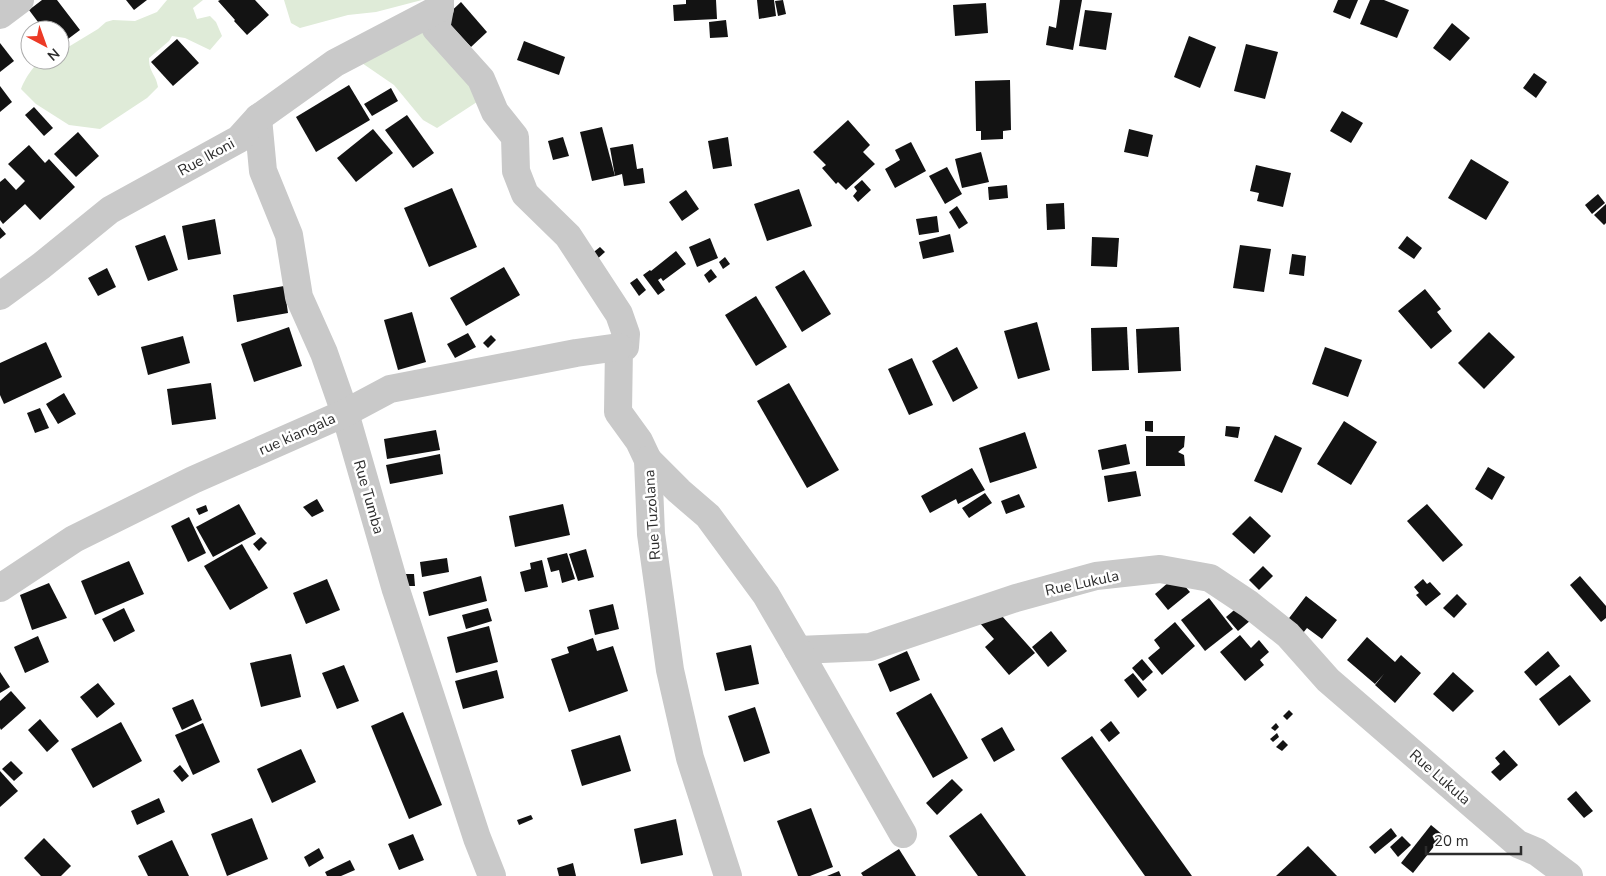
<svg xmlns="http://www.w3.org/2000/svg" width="1606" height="876" font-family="'Nunito Sans',sans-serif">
<rect width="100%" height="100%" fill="#fff"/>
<g fill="#dfebd8">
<path d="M 167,0 L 203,0 L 193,8 L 197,19 L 210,16 L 216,22 L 222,36 L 210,50 L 185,38 L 172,36 L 169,41 L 149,58 C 149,73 156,74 158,87 L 147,98 L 100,129 L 69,125 L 36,104 L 21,89 C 24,81 34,63 43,60 C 48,59 55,60 60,60 L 60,52 L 98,29 L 106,22 L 113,20 L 135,21 L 157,12 Z"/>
<polygon points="284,0 422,0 376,12 348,15 300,28 291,23"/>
<polygon points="427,30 480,100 437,128 423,120 394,85 359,61"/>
</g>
<g fill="#131313">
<polygon points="42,0 57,0 80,30 60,45 60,30 44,30 29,10"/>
<polygon points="126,0 147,0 134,10"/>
<polygon points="220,0 255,0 269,15 247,35 234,21 235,20 218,1"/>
<polygon points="686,0 716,0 717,19 674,21 673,5 686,4"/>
<polygon points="757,0 774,0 776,16 759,19"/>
<polygon points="783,0 786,14 778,16 775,1"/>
<polygon points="1060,0 1082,0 1073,50 1046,45 1049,26 1056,28"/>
<polygon points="1338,0 1358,0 1350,19 1333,12"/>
<polygon points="1370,0 1384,0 1409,10 1397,38 1360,24"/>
<polygon points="461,2 487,32 471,47 444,18"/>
<polygon points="986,3 988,33 955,36 953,5"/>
<polygon points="1085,10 1112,13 1106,50 1079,46"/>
<polygon points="726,20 728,37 710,38 709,22"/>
<polygon points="1452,23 1470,38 1450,61 1433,48"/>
<polygon points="1189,36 1216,47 1200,88 1174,77"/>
<polygon points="177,39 199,63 173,86 151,62"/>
<polygon points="524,41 565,57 559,75 517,60"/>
<polygon points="0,43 14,61 0,72"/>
<polygon points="1246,44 1278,52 1265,99 1234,91"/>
<polygon points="1534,73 1547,82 1536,98 1523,88"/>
<polygon points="1010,80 1011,130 1003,131 1003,139 981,140 981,131 976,131 975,81"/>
<polygon points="349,85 370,120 316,152 296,117"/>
<polygon points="0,86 12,102 0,112"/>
<polygon points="391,88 398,101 372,116 364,104"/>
<polygon points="34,107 53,128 44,136 25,115"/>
<polygon points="1342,111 1363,123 1351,143 1330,131"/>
<polygon points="407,115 434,153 413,168 385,130"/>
<polygon points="848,120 870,145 863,152 875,164 846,190 838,182 836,184 822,168 826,165 813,152"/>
<polygon points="602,127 615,176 592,181 580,132"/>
<polygon points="373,129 393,153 356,182 337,158"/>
<polygon points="1129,129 1153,135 1148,157 1124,152"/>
<polygon points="78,132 99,156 76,177 54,154"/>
<polygon points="563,137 569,156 553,160 548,141"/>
<polygon points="728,137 732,166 713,169 708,141"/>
<polygon points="911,142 926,171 895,188 885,169 900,160 895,150"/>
<polygon points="633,144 637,169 643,168 645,183 624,186 622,174 615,176 610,148"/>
<polygon points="29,145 45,163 49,159 75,187 40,220 25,204 3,224 0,220 0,182 5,178 16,190 25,181 8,164"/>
<polygon points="981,152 989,182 962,188 955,159"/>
<polygon points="1471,159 1509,182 1486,220 1448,198"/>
<polygon points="1256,165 1291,173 1283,207 1257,201 1259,193 1250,191"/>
<polygon points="947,167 962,194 945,204 929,176"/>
<polygon points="862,180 871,190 858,202 853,196 857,191 854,187"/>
<polygon points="1007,185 1008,198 989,200 988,187"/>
<polygon points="452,188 477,247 429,267 404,208"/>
<polygon points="799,189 812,226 767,241 754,204"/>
<polygon points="686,190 699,209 682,221 669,202"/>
<polygon points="1598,194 1605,203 1592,214 1585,205"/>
<polygon points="1064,203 1065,229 1047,230 1046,204"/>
<polygon points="1606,204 1606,223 1604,225 1594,215"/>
<polygon points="957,206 968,223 959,229 949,212"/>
<polygon points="937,216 939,232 919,235 916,219"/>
<polygon points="215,219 221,254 188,260 182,226"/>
<polygon points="0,227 6,234 0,239"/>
<polygon points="950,234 954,252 923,259 919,242"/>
<polygon points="165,235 178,270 148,281 135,246"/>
<polygon points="1407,236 1422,248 1414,259 1398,248"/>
<polygon points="1092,237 1119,238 1117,267 1091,266"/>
<polygon points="710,238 718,258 697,267 689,247"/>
<polygon points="1240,245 1271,249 1264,292 1233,288"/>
<polygon points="600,247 605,252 595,261 590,255"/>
<polygon points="676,251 686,264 663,281 661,278 658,280 665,290 658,295 643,275 650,270 651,271"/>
<polygon points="1292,254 1306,256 1304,276 1289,274"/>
<polygon points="725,257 730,264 723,269 719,262"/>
<polygon points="504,267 520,295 466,326 450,298"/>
<polygon points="107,268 116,287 98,296 88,278"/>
<polygon points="711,269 717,277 709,283 704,275"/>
<polygon points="804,270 831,314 802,332 775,287"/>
<polygon points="637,278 646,290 639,296 630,283"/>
<polygon points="284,286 288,313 237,322 233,295"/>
<polygon points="1425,289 1441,309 1437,312 1452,331 1431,349 1398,311"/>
<polygon points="756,296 787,347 756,366 725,315"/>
<polygon points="412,312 426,362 398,370 384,320"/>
<polygon points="1037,322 1050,370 1018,379 1004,331"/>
<polygon points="289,327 302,366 254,382 241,344"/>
<polygon points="1127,327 1129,370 1092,371 1091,328"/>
<polygon points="1179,327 1181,371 1138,373 1136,329"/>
<polygon points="1489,332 1515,357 1484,389 1458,363"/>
<polygon points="468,333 476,347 455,358 447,344"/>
<polygon points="491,335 496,340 488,348 483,343"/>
<polygon points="183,336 190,363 148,375 141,347"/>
<polygon points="46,342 62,377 4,404 0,395 0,363"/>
<polygon points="957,347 978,388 953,402 932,361"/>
<polygon points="1325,347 1362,360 1348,397 1312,384"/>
<polygon points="912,358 933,405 909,415 888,369"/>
<polygon points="211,383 216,419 172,425 167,389"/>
<polygon points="789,383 839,470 807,488 757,401"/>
<polygon points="64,393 76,414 58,424 46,404"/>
<polygon points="40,408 49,428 35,433 27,413"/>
<polygon points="1145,421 1153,421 1153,432 1145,431"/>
<polygon points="1344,421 1377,442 1351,485 1317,464"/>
<polygon points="1226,426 1240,427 1238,438 1225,436"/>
<polygon points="436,430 440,450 387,459 384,439"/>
<polygon points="1025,432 1037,468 990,483 979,448"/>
<polygon points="1275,435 1302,448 1282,493 1254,481"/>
<polygon points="1146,436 1185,436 1184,447 1178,452 1184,455 1185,466 1146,466"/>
<polygon points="1126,444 1130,464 1102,470 1098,450"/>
<polygon points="440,454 443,474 390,484 386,465"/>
<polygon points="1488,467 1505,477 1492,500 1475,489"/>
<polygon points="972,468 985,490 958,504 956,499 930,513 921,496"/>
<polygon points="1136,471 1141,496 1108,502 1104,476"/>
<polygon points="985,493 992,503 969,518 962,508"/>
<polygon points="1019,494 1025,507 1006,514 1001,501"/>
<polygon points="317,499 324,511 312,517 303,507"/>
<polygon points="239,504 256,534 213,557 196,527"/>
<polygon points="563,504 570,535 515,547 509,516"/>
<polygon points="1427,504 1463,545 1443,562 1407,521"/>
<polygon points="206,505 208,511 199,515 196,509"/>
<polygon points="1250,516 1271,536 1254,554 1232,534"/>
<polygon points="189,517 206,553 188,562 171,526"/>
<polygon points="261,537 267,543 259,551 253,544"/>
<polygon points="242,544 268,588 230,610 204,566"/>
<polygon points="586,549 594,577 578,581 569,554"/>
<polygon points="567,553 575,579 562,583 559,570 551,572 547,558"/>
<polygon points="447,558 449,572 422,577 420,562"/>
<polygon points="542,560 548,587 525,592 520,572 531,569 530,563"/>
<polygon points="129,561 144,594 95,615 81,581"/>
<polygon points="1263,566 1273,576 1259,590 1249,580"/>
<polygon points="406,574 414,574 415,586 407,586"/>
<polygon points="481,576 487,601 429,616 423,592"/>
<polygon points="1176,576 1190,592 1168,610 1155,594"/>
<polygon points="1580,576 1606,606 1606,618 1601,622 1570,585"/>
<polygon points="327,579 340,610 306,624 293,593"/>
<polygon points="1423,579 1427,584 1430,582 1441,594 1426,606 1416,595 1419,593 1414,587"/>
<polygon points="49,583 67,618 32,630 20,595"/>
<polygon points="1457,594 1467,604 1454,618 1443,608"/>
<polygon points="1306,596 1337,620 1322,639 1307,628 1299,638 1283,626"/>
<polygon points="1209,598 1233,629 1205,651 1181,620"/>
<polygon points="613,604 619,629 595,635 589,610"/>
<polygon points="1239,606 1251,620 1238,631 1226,617"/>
<polygon points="994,607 1035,653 1009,675 985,647 994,639 978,621"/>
<polygon points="124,608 135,631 114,642 102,619"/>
<polygon points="488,608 492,621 466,629 462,615"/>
<polygon points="1175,622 1195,646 1162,675 1148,658 1160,648 1154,640"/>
<polygon points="489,626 498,662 456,673 447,637"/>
<polygon points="1051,631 1067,651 1048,667 1032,647"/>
<polygon points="1240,635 1251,648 1259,640 1269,652 1260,660 1264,665 1245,681 1220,652"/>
<polygon points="38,636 49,662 25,673 14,647"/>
<polygon points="1367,637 1395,662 1401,655 1421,673 1395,703 1375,685 1384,674 1375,684 1347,660"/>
<polygon points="593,638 597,651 613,646 628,691 569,712 551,659 569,653 567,647"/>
<polygon points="751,645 759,684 725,691 716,653"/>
<polygon points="907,651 920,680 890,692 878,664"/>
<polygon points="1548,651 1560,666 1536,686 1524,672"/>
<polygon points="291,654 301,697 261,707 250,663"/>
<polygon points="1142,659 1153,672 1143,681 1132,668"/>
<polygon points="344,665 359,701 337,709 322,673"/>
<polygon points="497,670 504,698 463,709 455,681"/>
<polygon points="0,672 10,687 0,693"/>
<polygon points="1453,672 1474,691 1453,712 1433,694"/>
<polygon points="1133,673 1147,690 1138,698 1124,680"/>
<polygon points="1570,675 1591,701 1559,726 1539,699"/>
<polygon points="98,683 115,704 97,718 80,697"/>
<polygon points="11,691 26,708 1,730 0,728 0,701"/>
<polygon points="931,693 968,758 933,778 896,713"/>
<polygon points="193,699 202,720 182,730 172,708"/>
<polygon points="755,707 770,753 744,762 728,716"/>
<polygon points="1289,710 1293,714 1287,720 1283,716"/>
<polygon points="403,712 442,805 409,819 371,726"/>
<polygon points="40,719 59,741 47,752 28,730"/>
<polygon points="1111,721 1120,733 1109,742 1100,730"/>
<polygon points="121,722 142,761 93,788 71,749"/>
<polygon points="203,723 220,762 193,775 175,735"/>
<polygon points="1276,723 1279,727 1275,731 1271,728"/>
<polygon points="1002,727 1015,750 994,762 981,739"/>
<polygon points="1277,733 1279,737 1273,742 1270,739"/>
<polygon points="620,735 631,771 582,786 571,750"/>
<polygon points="1092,736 1192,876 1145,876 1061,758"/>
<polygon points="1283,740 1288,745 1282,751 1276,747"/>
<polygon points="301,749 316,782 272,803 257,769"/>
<polygon points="1504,750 1518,765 1500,781 1491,772 1500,764 1495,758"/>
<polygon points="11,761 23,773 14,781 2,769"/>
<polygon points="180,765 189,776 182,782 173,771"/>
<polygon points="0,771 18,791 0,807"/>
<polygon points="952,779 963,790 937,815 926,803"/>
<polygon points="1576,791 1593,811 1584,818 1567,799"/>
<polygon points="159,798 165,812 137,825 131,811"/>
<polygon points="811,808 833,867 810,876 798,876 777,821"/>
<polygon points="981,813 1026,876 978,876 949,836"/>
<polygon points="531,815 533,819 519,825 517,820"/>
<polygon points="252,818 268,859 227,876 211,834"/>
<polygon points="676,819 683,855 641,864 634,829"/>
<polygon points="1431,825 1443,835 1413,873 1401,863"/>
<polygon points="1391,828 1397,836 1375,854 1369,847"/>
<polygon points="413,834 424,860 399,870 388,844"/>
<polygon points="1402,836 1411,845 1398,857 1390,847"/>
<polygon points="44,838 71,866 61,876 41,876 24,858"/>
<polygon points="172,840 189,876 148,876 138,856"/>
<polygon points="1308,846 1337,876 1276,876"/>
<polygon points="319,848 324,858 309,867 304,857"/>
<polygon points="899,849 916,876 863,876 861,873"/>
<polygon points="350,860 355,870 341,876 327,876 325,872"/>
<polygon points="573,863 576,876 559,876 557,868"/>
<polygon points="839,871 841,876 827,876"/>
</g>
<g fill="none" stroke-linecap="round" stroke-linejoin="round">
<g stroke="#c9c9c9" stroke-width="28">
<polyline points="440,0 440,8 436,29 481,79 495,112 515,137 516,171 525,194 568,236 619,314 626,334 625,347 619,347 618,412 639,441 648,460 651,534 670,670 690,758 728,876"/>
<polyline points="0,15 20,0"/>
<polyline points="258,118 263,171 289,235 299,297 324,353 345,413 396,590 477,838 492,876"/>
<polyline points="0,296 41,266 110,210 239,139 258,118 335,63 440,8"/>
<polyline points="648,460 679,491 708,516 766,595 798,650 870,647 1016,598 1096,576 1160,569 1210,578 1249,604 1288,635 1328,680 1518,844 1537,852 1569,876"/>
<polyline points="0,588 74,539 193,480 345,413 390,389 576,353 619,347"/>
<polyline points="798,650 903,834"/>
</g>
</g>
<g text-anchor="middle" stroke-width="5" stroke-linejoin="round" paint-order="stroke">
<g font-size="15" fill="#2c2c2c" stroke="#fff">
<text transform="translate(206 157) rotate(-29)" y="5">Rue Ikoni</text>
<text transform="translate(297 434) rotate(-24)" y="5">rue kiangala</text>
<text transform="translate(369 497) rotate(74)" y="5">Rue Tumba</text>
<text transform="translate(652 515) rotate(-94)" y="5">Rue Tuzolana</text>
<text transform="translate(1082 583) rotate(-12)" y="5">Rue Lukula</text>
<text transform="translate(1440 777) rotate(41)" y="5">Rue Lukula</text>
</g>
</g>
<g transform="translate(45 45) rotate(139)"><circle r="24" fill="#ffffff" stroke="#ababab"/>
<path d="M0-4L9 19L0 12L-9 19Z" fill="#ec3a26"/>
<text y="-8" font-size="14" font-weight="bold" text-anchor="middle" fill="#2c2c2c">N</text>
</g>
<path d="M1426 846v8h95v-8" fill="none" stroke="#2c2c2c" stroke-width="2.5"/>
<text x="1434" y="846" font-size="15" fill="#2c2c2c" stroke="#ffffff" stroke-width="4" paint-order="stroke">20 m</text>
</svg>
